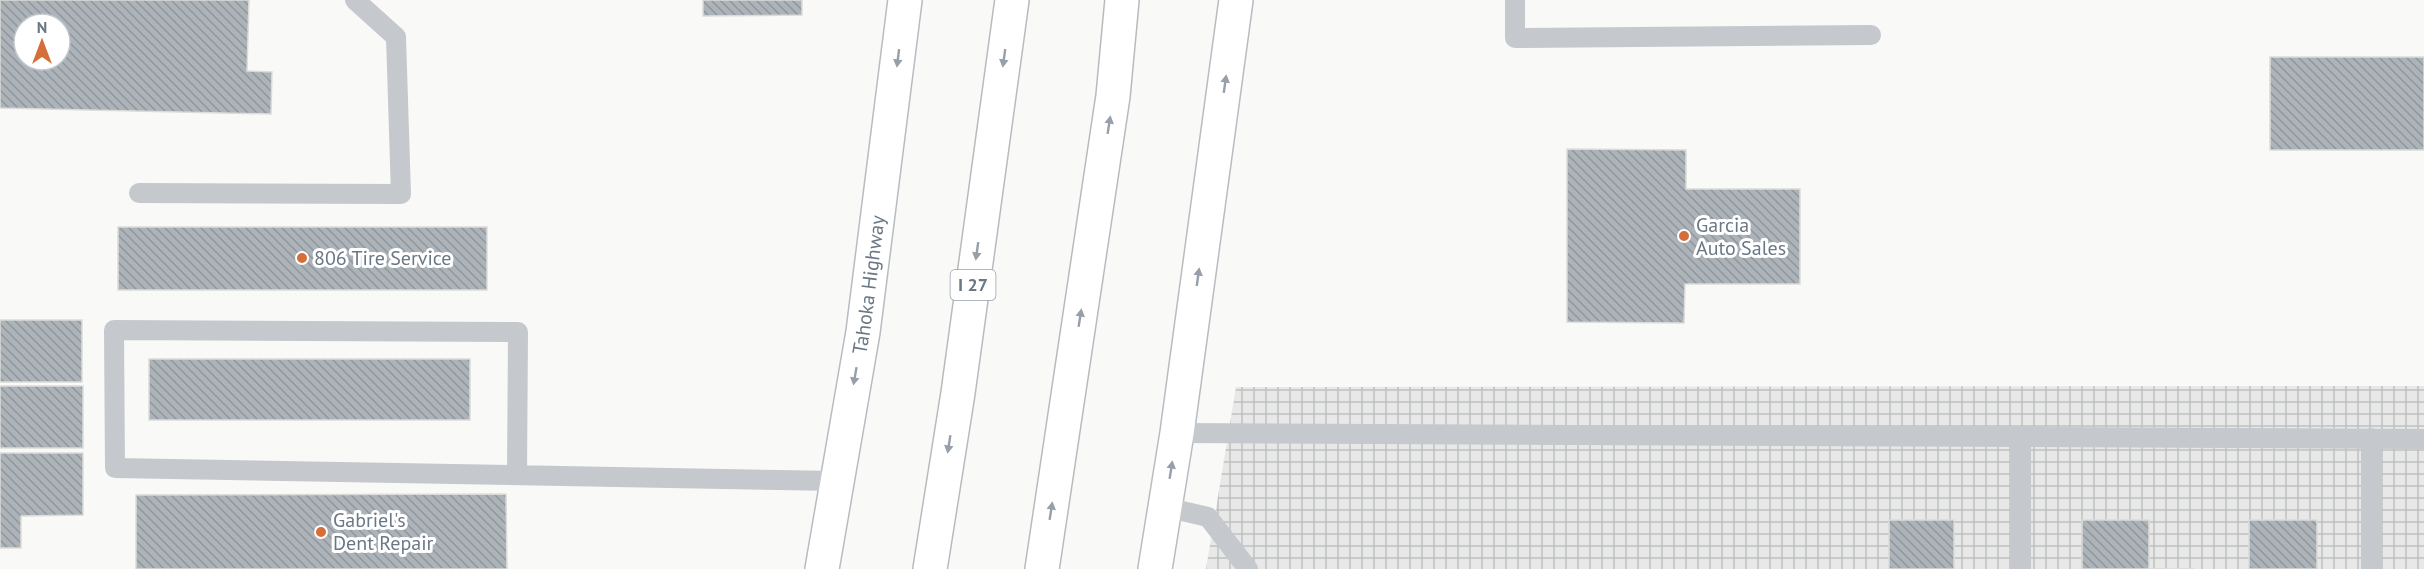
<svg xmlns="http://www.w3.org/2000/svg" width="2424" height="569" font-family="'PT Sans',sans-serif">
<defs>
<pattern id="industrial-grid" width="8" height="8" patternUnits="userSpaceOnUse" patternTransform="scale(1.5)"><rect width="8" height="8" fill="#e7e8e7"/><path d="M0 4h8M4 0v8" fill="none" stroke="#bfc1c1"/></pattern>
<pattern id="building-back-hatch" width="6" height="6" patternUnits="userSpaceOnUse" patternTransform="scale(1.5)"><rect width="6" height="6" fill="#acb3b9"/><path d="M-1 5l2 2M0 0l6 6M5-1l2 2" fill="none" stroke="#90969c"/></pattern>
</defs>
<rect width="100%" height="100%" fill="#f9f9f7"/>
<polygon fill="url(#industrial-grid)" points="2424,386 2424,569 1206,569 1236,387"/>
<g fill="url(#building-back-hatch)" stroke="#dbdbd9" stroke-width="1.5" fill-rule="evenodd">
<path d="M 0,0 L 249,0 L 247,71 L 272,72 L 271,114 L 0,108 ZM 24,24 L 60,24 L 60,60 L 24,60 Z"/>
<polygon points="703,0 802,0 802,15 703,16"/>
<rect x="2270" y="57" width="154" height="93"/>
<polygon points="1567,149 1686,150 1686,189 1800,189 1800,284 1685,284 1684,323 1567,322"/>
<rect x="118" y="227" width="369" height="63"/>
<rect x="0" y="320" width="82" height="62"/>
<rect x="149" y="359" width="321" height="61"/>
<rect x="0" y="386" width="83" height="62"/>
<polygon points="0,453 83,453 83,515 21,516 21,548 0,548"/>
<polygon points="506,494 507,569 136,569 136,495"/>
<rect x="1889" y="520" width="65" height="49"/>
<polygon points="2082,520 2149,520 2149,569 2194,569 2082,569"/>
<rect x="2249" y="520" width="68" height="49"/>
</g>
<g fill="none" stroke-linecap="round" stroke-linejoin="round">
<defs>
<g id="secondary">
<path id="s1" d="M 822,569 L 863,332 L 905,0"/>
<polyline points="1155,569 1177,433 1236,0"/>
</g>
<g id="motorway">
<polyline points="930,569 958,393 1012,0"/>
<polyline points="1042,569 1113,96 1122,0"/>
</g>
</defs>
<use href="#secondary" stroke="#b8bcc0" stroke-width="36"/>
<use href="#motorway" stroke="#b8bbbe" stroke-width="36"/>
<g stroke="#c5c8cc" stroke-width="20">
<polyline points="1515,0 1515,38 1871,35"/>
<polyline points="139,193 401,194 396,37 355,0"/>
<polyline points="1177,433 2424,439"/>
<polyline points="2021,437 2021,569"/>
<polyline points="2371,438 2371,569"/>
<polyline points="517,475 518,332 114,330 115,468 838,481"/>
<polyline points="1165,507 1208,517 1248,569"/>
</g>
<use href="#secondary" stroke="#fff" stroke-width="33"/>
<use href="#motorway" stroke="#fff" stroke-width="33"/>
</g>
<defs><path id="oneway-solid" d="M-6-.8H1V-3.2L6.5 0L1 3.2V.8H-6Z" transform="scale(1.5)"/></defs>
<g fill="#97a0aa">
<use href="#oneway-solid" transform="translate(898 58) rotate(97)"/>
<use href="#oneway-solid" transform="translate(1004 58) rotate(98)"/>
<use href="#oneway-solid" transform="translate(1225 84) rotate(-82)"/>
<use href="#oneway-solid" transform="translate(1109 125) rotate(-81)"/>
<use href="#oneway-solid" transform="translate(977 251) rotate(98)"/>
<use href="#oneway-solid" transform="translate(1198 277) rotate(-82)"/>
<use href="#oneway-solid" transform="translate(1080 318) rotate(-81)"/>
<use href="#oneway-solid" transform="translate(855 376) rotate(100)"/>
<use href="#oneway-solid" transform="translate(949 444) rotate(99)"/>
<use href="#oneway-solid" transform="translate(1171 470) rotate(-81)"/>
<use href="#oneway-solid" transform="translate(1051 511) rotate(-81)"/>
</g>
<g fill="#d66e39" stroke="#fff" stroke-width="2">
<circle cx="1684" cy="236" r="6"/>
<circle cx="302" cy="258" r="6"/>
<circle cx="321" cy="532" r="6"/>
</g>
<g text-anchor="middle" stroke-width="6" stroke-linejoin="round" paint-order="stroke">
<rect fill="#fff" stroke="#97a0aa" stroke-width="1.5" x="950.5" y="270" width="45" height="30" rx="4.5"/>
<g font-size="18" font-weight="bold" fill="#6a7785">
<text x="973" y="291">I 27</text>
</g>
<g font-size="20" fill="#6a7785" stroke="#fff" text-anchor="start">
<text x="1696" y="232">Garcia<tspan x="1696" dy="23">Auto Sales</tspan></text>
<text x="314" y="265">806 Tire Service</text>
<text x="333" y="527">Gabriel's<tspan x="333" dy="23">Dent Repair</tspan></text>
</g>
<g font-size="20" fill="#6a7785" stroke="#fff">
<text dy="7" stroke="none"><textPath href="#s1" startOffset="288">Tahoka Highway</textPath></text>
</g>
</g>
<g transform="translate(42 42)"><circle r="28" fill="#ffffff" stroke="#c3c9ce" stroke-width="1.5"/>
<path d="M0-4.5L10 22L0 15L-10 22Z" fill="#d66e39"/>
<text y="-9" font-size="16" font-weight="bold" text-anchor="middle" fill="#6a7785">N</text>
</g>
</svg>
